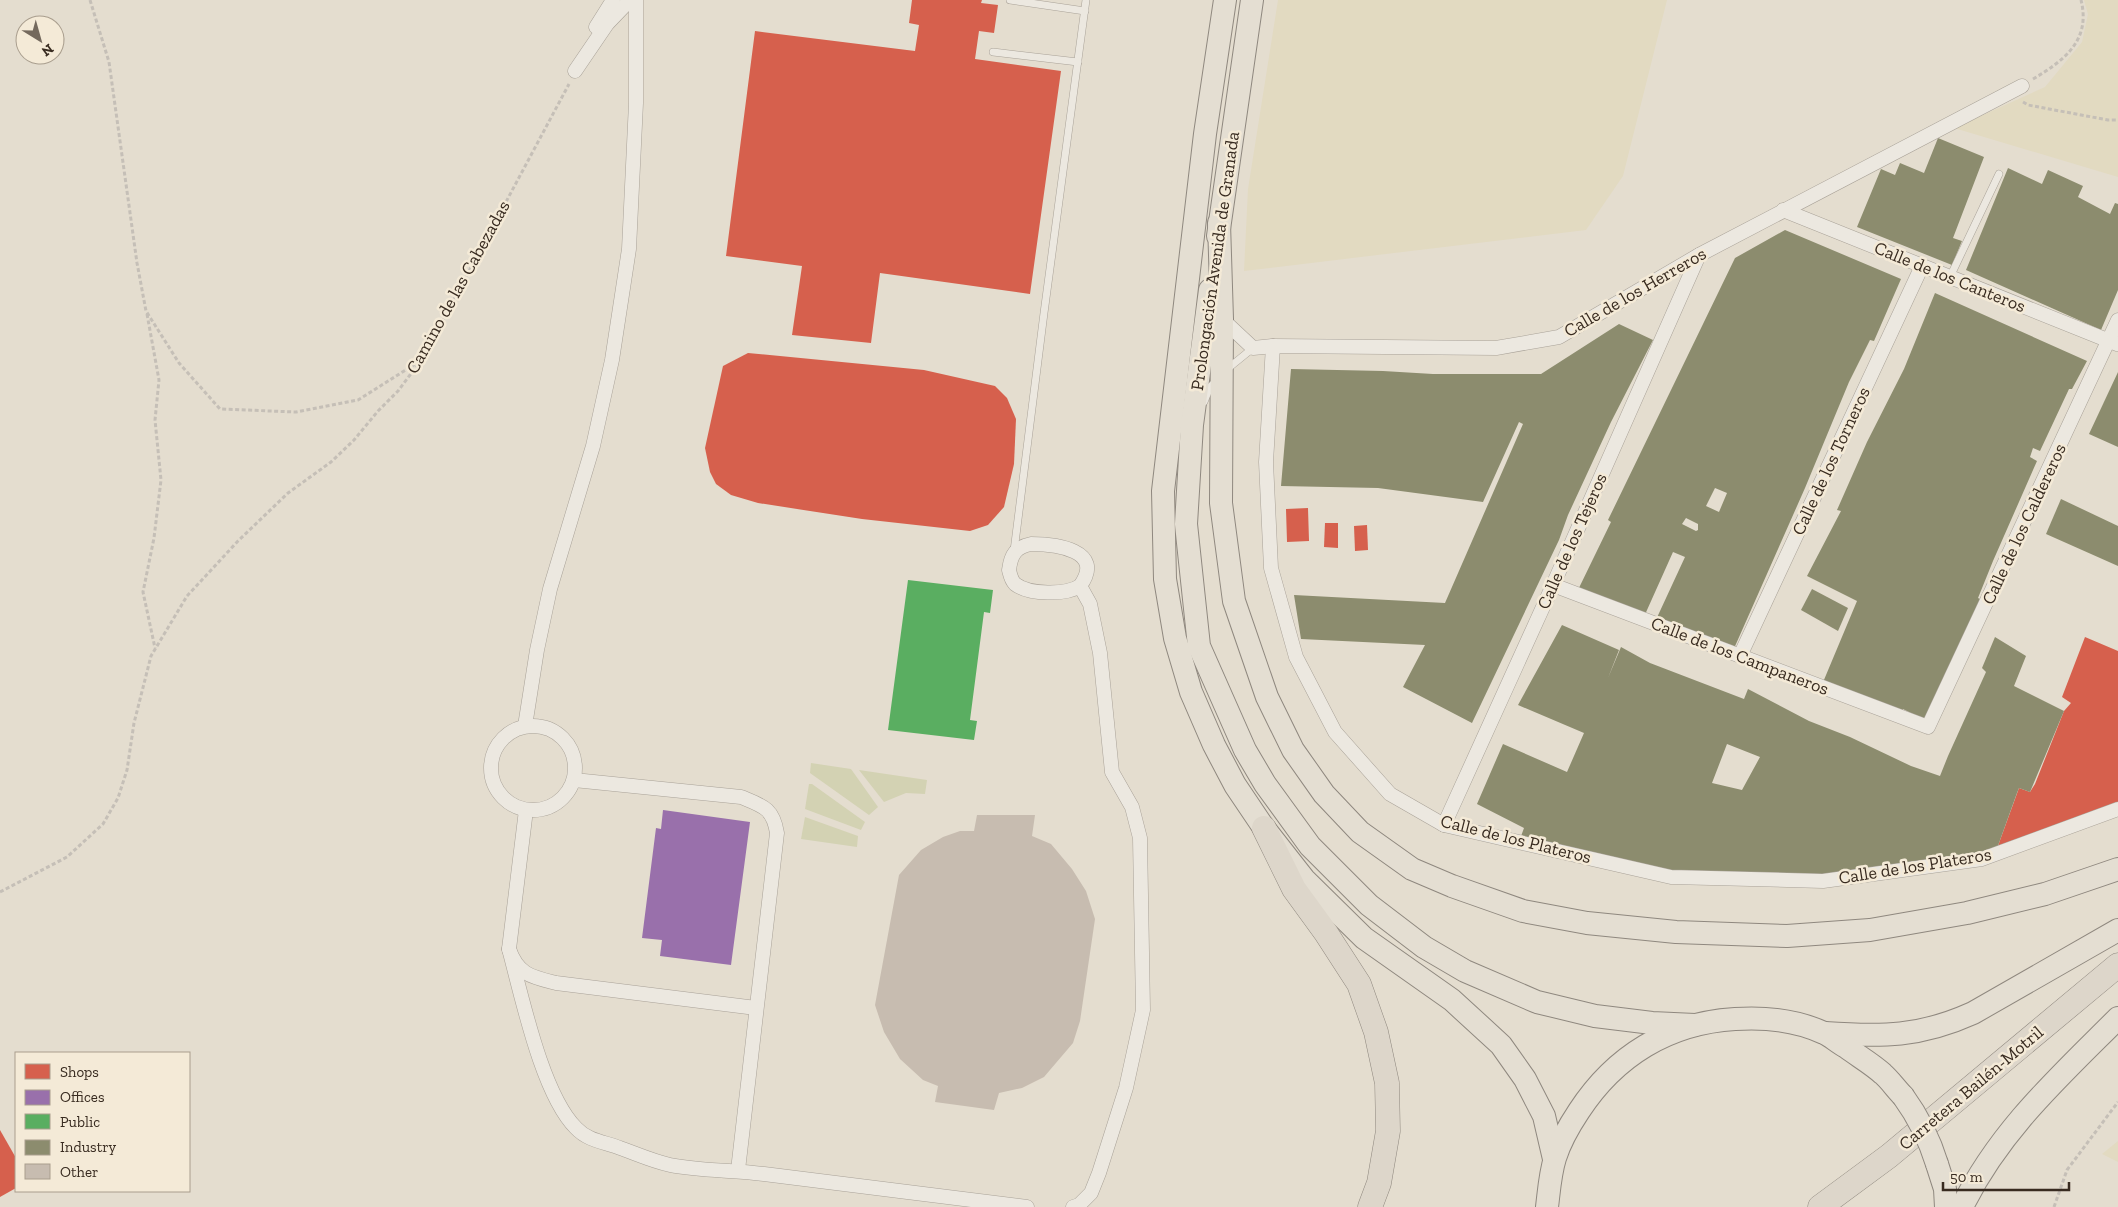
<svg xmlns="http://www.w3.org/2000/svg" width="2118" height="1207" font-family="'Zilla Slab',serif">
<rect width="100%" height="100%" fill="#e4ddcf"/>
<g fill="#e2dac1">
<polygon points="1278,0 1667,0 1623,176 1586,230 1244,271 1248,189"/>
<polygon points="2084,0 2118,0 2118,177 1954,128 2045,87 2082,42 2088,14"/>
<polygon points="2118,1141 2118,1162 2102,1154"/>
</g>
<g fill="#d3d2b3">
<polygon points="811,763 851,769 878,807 869,815 810,773"/>
<polygon points="859,770 927,780 925,794 906,793 884,802"/>
<polygon points="812,784 865,822 861,830 805,809 809,784"/>
<polygon points="805,817 858,836 857,847 801,839"/>
</g>
<g fill="#d6604d">
<polygon points="912,0 982,0 981,3 998,5 994,33 979,31 975,59 1061,71 1030,294 880,273 871,343 792,335 802,266 726,256 755,31 915,51 919,25 909,23"/>
<polygon points="748,353 924,370 995,386 1007,398 1016,419 1014,464 1004,507 988,525 970,531 862,519 758,503 731,495 716,484 710,472 705,448 723,366"/>
<polygon points="1308,508 1309,541 1287,542 1286,509"/>
<polygon points="1325,523 1338,523 1338,548 1324,547"/>
<polygon points="1367,525 1368,550 1355,551 1354,526"/>
<polygon points="2085,637 2118,651 2118,806 1995,854 2019,788 2030,792 2035,784 2064,711 2071,703 2062,697"/>
<polygon points="0,1130 16,1158 16,1188 0,1197"/>
</g>
<polygon fill="#9970ab" points="663,810 750,822 731,965 660,956 662,940 642,938 656,828 661,829"/>
<polygon fill="#5aae61" points="908,580 993,590 990,613 984,612 970,720 977,721 974,740 888,730"/>
<g fill="#8c8c6e" fill-rule="evenodd">
<polygon points="1938,138 1984,157 1953,238 1962,241 1952,265 1857,227 1881,169 1895,175 1900,163 1924,173"/>
<polygon points="2008,168 2042,184 2048,170 2083,186 2078,197 2110,214 2115,203 2118,204 2118,290 2101,330 1966,270"/>
<path d="M 1785,230 L 1901,279 L 1874,341 L 1870,340 L 1849,382 L 1805,488 L 1732,653 L 1654,624 L 1685,557 L 1673,552 L 1643,619 L 1576,594 L 1611,522 L 1608,520 L 1735,258 ZM 1715,488 L 1727,493 L 1719,512 L 1706,506 ZM 1686,518 L 1698,524 L 1698,530 L 1696,531 L 1682,524 Z"/>
<polygon points="1935,293 2087,361 2072,389 2069,389 2040,451 2033,448 2030,457 2037,461 1993,561 1978,598 1980,599 1930,723 1903,709 1900,717 1821,687 1857,601 1807,576 1841,511 1837,510 1867,442 1904,369"/>
<polygon points="1619,324 1653,340 1611,422 1568,515 1559,540 1472,723 1403,687 1425,645 1301,639 1294,595 1445,603 1523,424 1519,422 1483,502 1378,488 1281,486 1291,369 1383,371 1433,374 1541,374"/>
<polygon points="2118,372 2118,447 2089,434"/>
<polygon points="2061,499 2118,526 2118,566 2046,534"/>
<polygon points="1812,589 1848,608 1838,631 1801,610"/>
<path d="M 1562,625 L 1619,650 L 1608,678 L 1621,647 L 1650,663 L 1744,699 L 1748,689 L 1809,721 L 1850,737 L 1911,766 L 1940,776 L 1948,756 L 1986,672 L 1982,668 L 1995,637 L 2026,656 L 2014,686 L 2064,711 L 2030,792 L 2019,788 L 2017,793 L 1995,854 L 1847,877 L 1671,877 L 1520,839 L 1524,828 L 1477,804 L 1503,744 L 1567,772 L 1584,733 L 1518,705 ZM 1727,744 L 1760,757 L 1742,790 L 1712,783 Z"/>
</g>
<polygon fill="#c7bcb0" points="977,815 1035,815 1032,836 1051,844 1072,869 1086,891 1095,919 1080,1021 1073,1043 1044,1077 1022,1088 999,1093 994,1110 935,1102 938,1086 923,1080 900,1059 884,1032 875,1005 899,875 921,850 943,837 960,831 974,831"/>
<g fill="none" stroke-linecap="round" stroke-linejoin="round">
<defs>
<g id="service">
<polyline points="1010,0 1085,11"/>
<polyline points="993,52 1078,62"/>
<polyline points="1950,277 1999,174"/>
<polyline points="1226,370 1253,348"/>
<polyline points="1204,402 1210,387 1216,381"/>
<polyline points="1014,551 1044,313 1086,0"/>
</g>
<g id="minor">
<polyline points="596,27 613,0"/>
<polyline points="575,71 607,24 630,0"/>
<polyline points="1783,210 2117,344"/>
<polyline points="1222,319 1253,348 1273,346 1496,348 1559,337 1699,255 2022,86"/>
<polyline points="1273,346 1266,462 1271,568 1296,657 1335,732 1390,794 1444,825 1671,877 1823,881 1982,859 2118,809"/>
<path d="M 1031,544 C 1055,544 1106,550 1080,586 C 1066,595 1029,595 1015,584 C 1011,580 1010,574 1009,570 C 1011,554 1016,547 1031,544 Z"/>
<polyline points="1553,585 1928,727 2118,320"/>
<polyline points="1740,656 1922,266"/>
<circle cx="533" cy="768" r="42"/>
<polyline points="525,726 537,650 550,589 593,446 612,360 629,249 636,103 636,0"/>
<path d="M 574,780 L 741,797 C 763,806 773,808 777,833 L 738,1170"/>
<path d="M 526,810 L 509,949 C 518,975 532,977 556,983 L 756,1008"/>
<polyline points="1444,825 1553,585 1699,255"/>
<path d="M 509,949 C 522,997 542,1094 576,1128 C 588,1141 605,1142 620,1148 C 637,1154 652,1161 670,1165 C 700,1171 733,1170 764,1174 C 852,1185 939,1196 1027,1207"/>
<polyline points="1073,1207 1079,1205 1091,1193 1099,1173 1126,1088 1143,1010 1140,838 1132,807 1112,772 1100,653 1090,604 1080,586"/>
</g>
<g id="primary">
<polyline points="1225,0 1205,134 1163,491 1165,579 1175,638 1191,692 1214,745 1235,785 1264,828 1304,879 1364,938 1452,1000 1501,1045 1525,1079 1544,1116 1554,1159"/>
<polyline points="1219,223 1222,319 1221,503 1234,601 1267,697 1293,750 1324,794 1360,832 1412,869 1452,886 1523,911 1587,923 1676,932 1787,936 1870,930 1967,913 2045,894 2118,869"/>
<polyline points="1218,236 1252,0"/>
<polyline points="1210,290 1192,425 1186,524 1199,646 1245,750 1265,784 1310,846 1369,905 1424,947 1465,971 1537,1002 1595,1016 1652,1023 1695,1025"/>
<path d="M 1825,1033 C 1882,1037 1920,1037 1973,1013 L 2118,930"/>
<polyline points="1937,1164 1945,1189 1946,1207"/>
<path d="M 1547,1207 C 1549,1191 1550,1174 1555,1158 C 1560,1142 1569,1126 1579,1111 C 1615,1056 1668,1023 1735,1019 C 1765,1017 1796,1020 1824,1033 C 1831,1036 1838,1043 1846,1047 C 1858,1056 1872,1064 1883,1074 C 1890,1080 1896,1089 1903,1096"/>
<path d="M 1962,1207 C 1999,1131 2059,1077 2118,1018"/>
</g>
<g id="trunk">
<polyline points="1264,828 1294,889 1326,933 1359,984 1376,1032 1387,1083 1388,1131 1379,1183 1370,1207"/>
<polyline points="1820,1207 1889,1156 2118,965"/>
</g>
</defs>
<use href="#service" stroke="#a9a298" stroke-width="8"/>
<use href="#minor" stroke="#a9a298" stroke-width="15"/>
<use href="#primary" stroke="#8f887f" stroke-width="24"/>
<use href="#trunk" stroke="#8f887f" stroke-width="25"/>
<g stroke="#c5bfb7" stroke-width="3" stroke-dasharray="4 2.5" stroke-linecap="butt">
<polyline points="90,0 109,62 137,263 146,311 179,363 220,409 296,412 358,400 420,361"/>
<path d="M 2033,79 C 2065,60 2091,40 2081,0"/>
<polyline points="2023,102 2028,105 2108,120 2118,120"/>
<polyline points="147,314 159,380 155,420 161,480 154,538 143,592 155,648"/>
<polyline points="0,892 67,857 103,824 118,798 127,770 134,723 151,656 187,596 238,541 288,493 331,462 354,440 378,411 398,391 422,359 569,84"/>
<polyline points="2054,1207 2067,1170 2118,1102"/>
</g>
<use href="#service" stroke="#ece8e0" stroke-width="7"/>
<use href="#minor" stroke="#ece8e0" stroke-width="14"/>
<use href="#primary" stroke="#e4ded2" stroke-width="22"/>
<use href="#trunk" stroke="#ddd6ca" stroke-width="24"/>
<defs>
<path id="primary-bridge" d="M 1903,1096 C 1919,1118 1929,1138 1937,1164"/>
</defs>
<use href="#primary-bridge" stroke="#8f887f" stroke-width="24" stroke-linecap="butt"/>
<use href="#primary-bridge" stroke="#e4ded2" stroke-width="22"/>
</g>
<g text-anchor="middle" stroke-width="5" stroke-linejoin="round" paint-order="stroke">
<g font-size="18" fill="#382b20" stroke="#f4ead7">
<text transform="translate(1215 261) rotate(-82)" y="6">Prolongación Avenida de Granada</text>
<text transform="translate(1950 277) rotate(22)" y="6">Calle de los Canteros</text>
<text transform="translate(458 287) rotate(-61)" y="6">Camino de las Cabezadas</text>
<text transform="translate(1635 292) rotate(-30)" y="6">Calle de los Herreros</text>
<text transform="translate(1831 461) rotate(-65)" y="6">Calle de los Torneros</text>
<text transform="translate(2024 524) rotate(-65)" y="6">Calle de los Caldereros</text>
<text transform="translate(1572 541) rotate(-66)" y="6">Calle de los Tejeros</text>
<text transform="translate(1740 656) rotate(21)" y="6">Calle de los Campaneros</text>
<text transform="translate(1516 839) rotate(14)" y="6">Calle de los Plateros</text>
<text transform="translate(1915 866) rotate(-9)" y="6">Calle de los Plateros</text>
<text transform="translate(1971 1088) rotate(-40)" y="6">Carretera Bailén-Motril</text>
</g>
</g>
<rect x="15" y="1052" width="175" height="140" fill="#f4ead7" stroke="#a99e8e"/>
<rect x="25" y="1064" width="25" height="15" fill="#d6604d" stroke="#a99e8e"/>
<text x="60" y="1077" font-size="15" fill="#382b20">Shops</text>
<rect x="25" y="1090" width="25" height="15" fill="#9970ab" stroke="#a99e8e"/>
<text x="60" y="1102" font-size="15" fill="#382b20">Offices</text>
<rect x="25" y="1114" width="25" height="15" fill="#5aae61" stroke="#a99e8e"/>
<text x="60" y="1127" font-size="15" fill="#382b20">Public</text>
<rect x="25" y="1140" width="25" height="15" fill="#8c8c6e" stroke="#a99e8e"/>
<text x="60" y="1152" font-size="15" fill="#382b20">Industry</text>
<rect x="25" y="1164" width="25" height="15" fill="#c7bcb0" stroke="#a99e8e"/>
<text x="60" y="1177" font-size="15" fill="#382b20">Other</text>
<g transform="translate(40 40) rotate(143)"><circle r="24" fill="#f4ead7" stroke="#a99e8e"/>
<path d="M0-4L9 19L0 12L-9 19Z" fill="#74695d"/>
<text y="-8" font-size="14" font-weight="bold" text-anchor="middle" fill="#382b20">N</text>
</g>
<path d="M1943 1182v8h126v-8" fill="none" stroke="#382b20" stroke-width="2.5"/>
<text x="1950" y="1182" font-size="15" fill="#382b20" stroke="#f4ead7" stroke-width="4" paint-order="stroke">50 m</text>
</svg>
